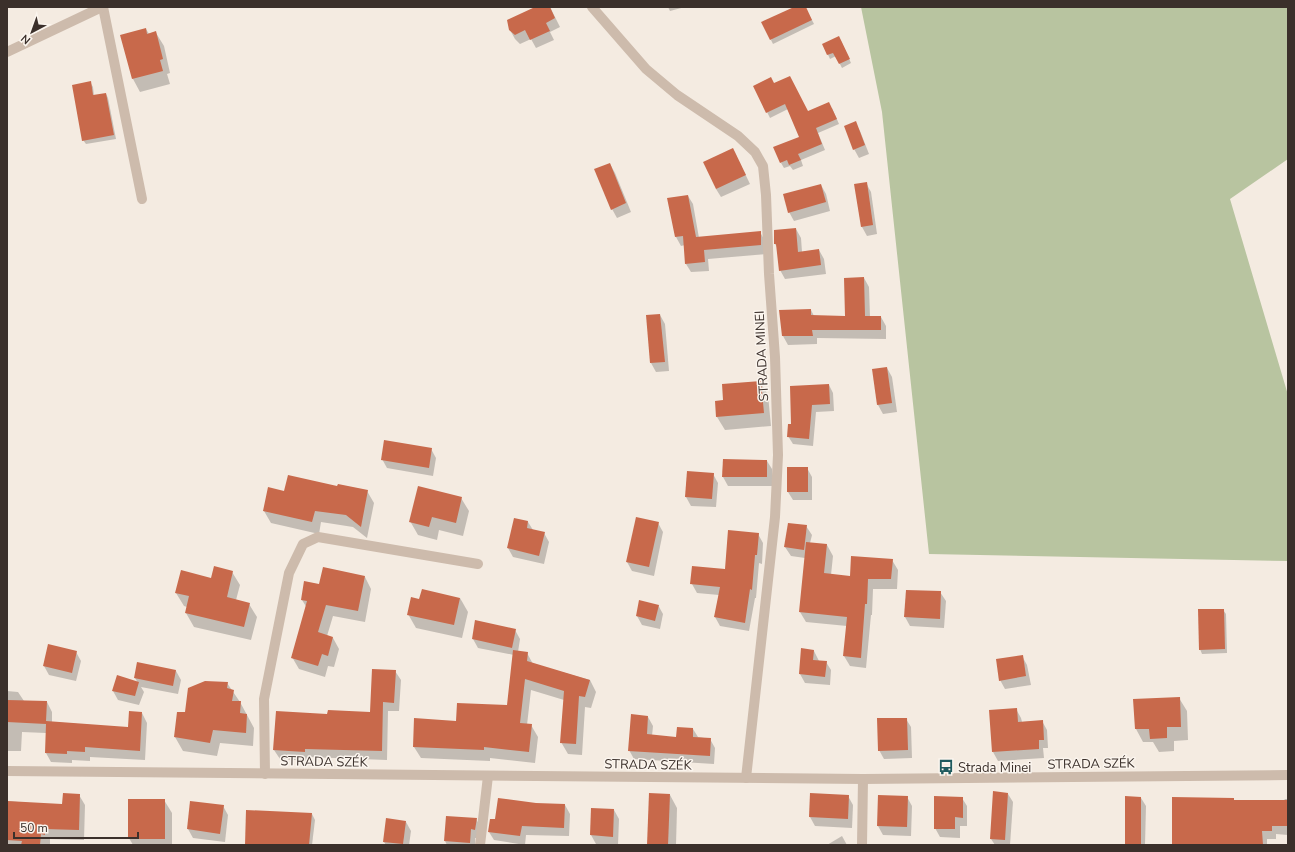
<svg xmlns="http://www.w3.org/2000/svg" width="1295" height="852" font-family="'Nunito Sans',sans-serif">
<rect width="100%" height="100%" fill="#f4ebe1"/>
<polygon fill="#b8c4a0" points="861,7 1288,7 1288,159 1230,199 1288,395 1288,561 929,554 882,112"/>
<g fill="#0003">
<polygon points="538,7 550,7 560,27 550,32 554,40 536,48 531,39 520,44 515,39 510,30"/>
<polygon points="668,7 685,7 670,11"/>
<polygon points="796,7 805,7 814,24 773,44 771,40"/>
<polygon points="146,29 149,34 156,33 164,46 170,73 167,74 170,84 140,92 133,79"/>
<polygon points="841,41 851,63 842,68 836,56 830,59 823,44"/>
<polygon points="90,82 93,87 94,96 106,94 108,98 116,139 86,144 83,140"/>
<polygon points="774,84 808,112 832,108 839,124 818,133 825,150 801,160 803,166 793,170 790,166 784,168 781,163 801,138 788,109 770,118 754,86"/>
<polygon points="855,122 860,131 869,154 859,158 854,149"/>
<polygon points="733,149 750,184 721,197 716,189"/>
<polygon points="610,164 615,173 631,212 617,218 612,209"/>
<polygon points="866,183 871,192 877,234 867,236 862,227"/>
<polygon points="821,185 826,194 830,211 794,221 789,212"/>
<polygon points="688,196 693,204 699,238 760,232 765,241 766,254 708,259 709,271 691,272 686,264 685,245 681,246 676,237 668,199"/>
<polygon points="796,229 801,238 802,252 819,250 824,259 826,274 785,279 780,270 777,247 775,244"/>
<polygon points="864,278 869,287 870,317 881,317 886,326 886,339 817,338 817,344 788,345 783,336 811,310 814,316 846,317"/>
<polygon points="660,315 665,324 669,371 656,372 651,363 647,316"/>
<polygon points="887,368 892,377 897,412 883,414 878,405 873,370"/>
<polygon points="760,382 768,395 771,426 725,430 717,417 724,401"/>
<polygon points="829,385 833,393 834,411 816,412 813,446 793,444 788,436 792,426"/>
<polygon points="431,449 436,458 433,476 387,468 382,459"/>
<polygon points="767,461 772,469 772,486 728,486 723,477"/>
<polygon points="807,468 812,477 812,500 793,500 788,492"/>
<polygon points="713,474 718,483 716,507 691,506 686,497"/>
<polygon points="367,491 374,503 367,538 353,527 321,522 319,534 271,523 264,511 285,492"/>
<polygon points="461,498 469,511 463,536 439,530 437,540 418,535 410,521"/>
<polygon points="637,518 658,523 663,532 654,576 632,571 627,562"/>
<polygon points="515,519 528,522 533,530 544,533 549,542 544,564 513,557 508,548"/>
<polygon points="806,526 812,535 810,543 827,545 833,556 831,575 851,577 892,560 898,570 897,589 873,589 872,615 871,615 866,668 850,666 844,656 847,626 806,622 800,612 805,558 791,556 785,547"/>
<polygon points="758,534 763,543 762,564 759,563 756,598 755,598 749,631 720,626 715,617 719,595 697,593 692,584 726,570"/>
<polygon points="232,572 240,585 236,600 249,604 257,617 251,640 194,627 186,613 187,607 184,606 176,593"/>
<polygon points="365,577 371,589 365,622 333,616 327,636 333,638 339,649 334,667 328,666 325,677 299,669 292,657 307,608 302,600"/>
<polygon points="940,592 946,601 944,628 910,626 905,617"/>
<polygon points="460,598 468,612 462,638 416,628 408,614 420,600"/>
<polygon points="658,605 663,614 660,629 642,625 637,616"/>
<polygon points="1223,610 1226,614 1227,653 1202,654 1200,649"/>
<polygon points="515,630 520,639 518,652 527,653 533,664 590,680 596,692 591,708 585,707 582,755 568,754 561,742 564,700 531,690 527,725 531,725 538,737 535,763 490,758 490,761 421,758 414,747 457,722 508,706 514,655 478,648 473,639"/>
<polygon points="802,649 814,651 819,661 826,662 831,670 830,685 805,683 800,674"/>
<polygon points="76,652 81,661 76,681 49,675 44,666"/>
<polygon points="1022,656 1027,665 1031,685 1005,689 1000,680"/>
<polygon points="138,664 176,671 181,680 178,694 141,687 144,692 139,705 118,700 113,691 118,676 138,683 135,678"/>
<polygon points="395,671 401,680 399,711 388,711 387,760 309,757 309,761 280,759 274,750 328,715 370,713"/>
<polygon points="227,683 240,702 254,728 253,746 220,743 217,756 183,751 175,737 186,713"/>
<polygon points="7,691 18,692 24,701 47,702 52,712 52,722 129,728 142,713 147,723 145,760 90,757 90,761 72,760 72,763 51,762 46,753 46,733 22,732 21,751 7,751"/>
<polygon points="1179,698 1187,711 1188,740 1174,741 1174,751 1159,752 1153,742 1143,742 1136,729"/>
<polygon points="1016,709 1021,718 1022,722 1042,721 1047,730 1048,748 1043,748 1044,758 998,761 993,752"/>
<polygon points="648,717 653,726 652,736 677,738 693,729 698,737 710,739 715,748 714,764 634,759 629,750"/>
<polygon points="906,719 911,727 912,758 884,759 879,750"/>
<polygon points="811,794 848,796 853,805 852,828 815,826 810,817"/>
<polygon points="1008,794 1013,802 1010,845 995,845 991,839"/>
<polygon points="79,795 85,805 84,840 50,839 50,844 46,844 46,845 7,845 7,801 63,806"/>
<polygon points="670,795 677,808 676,845 648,845"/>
<polygon points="907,797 912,806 911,836 883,835 878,826"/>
<polygon points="962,798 967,806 967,826 960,826 960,838 940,837 935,828"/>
<polygon points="1141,798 1146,806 1145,845 1126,845"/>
<polygon points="1285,799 1288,799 1288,835 1276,834 1276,839 1267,839 1267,845 1250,845"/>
<polygon points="164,800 172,813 172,845 133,845 129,838"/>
<polygon points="191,802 223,806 228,815 225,842 193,838 188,829"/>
<polygon points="536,804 565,805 570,814 569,836 526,835 525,845 494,840 489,832 496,821"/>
<polygon points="614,810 619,819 618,845 596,844 591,835"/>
<polygon points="312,814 315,820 312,845 246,845"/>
<polygon points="447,817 476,819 481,828 480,838 475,838 475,845 447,845 445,841"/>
<polygon points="406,822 411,831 409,845 386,845 384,842"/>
<polygon points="842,836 847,845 827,845"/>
</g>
<g fill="#c8694b">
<polygon points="535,7 550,7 555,18 546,23 550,31 530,40 525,30 515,35 509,30 507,20"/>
<polygon points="794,7 806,7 812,20 770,40 761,22"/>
<polygon points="146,28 147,34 156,31 163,59 160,60 163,71 132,79 120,35"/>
<polygon points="839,36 850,59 839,64 833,53 827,55 822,44"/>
<polygon points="790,76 808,111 829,102 837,119 816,128 822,144 798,154 801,160 789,165 787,160 780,163 773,147 799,137 785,104 766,113 753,86 771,77 774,83"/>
<polygon points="91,81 93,95 106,93 114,135 82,141 72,85"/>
<polygon points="856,121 865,145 853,150 844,126"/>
<polygon points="733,148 746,175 716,189 703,162"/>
<polygon points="610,163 626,203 611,210 594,169"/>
<polygon points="867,182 873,225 861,227 854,184"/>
<polygon points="821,184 826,202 788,213 783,194"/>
<polygon points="688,195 696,237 761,231 761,245 704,250 705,262 685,264 683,236 675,237 667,198"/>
<polygon points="796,228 798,252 819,249 821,265 779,271 776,244 774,244 774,230"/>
<polygon points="864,277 865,316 881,316 881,330 812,330 813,336 782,336 779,310 811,309 811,315 845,316 844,278"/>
<polygon points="660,314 665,362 650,363 646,315"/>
<polygon points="887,367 892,403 877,405 872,369"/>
<polygon points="761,381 764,413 716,417 715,401 723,400 722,384"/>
<polygon points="829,384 830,404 812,405 809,439 787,437 788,424 791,424 790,386"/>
<polygon points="384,440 432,448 429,468 381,460"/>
<polygon points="723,459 767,460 767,477 722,477"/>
<rect x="787" y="467" width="21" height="25"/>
<polygon points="687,471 714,473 712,499 685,497"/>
<polygon points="288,475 337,486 338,484 368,490 361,527 346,515 315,511 312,522 263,511 268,487 284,491"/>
<polygon points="418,486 462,497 456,523 432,517 429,527 409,522"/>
<polygon points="636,517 659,522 649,567 626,562"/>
<polygon points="514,518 528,521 527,528 545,532 539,556 507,548"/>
<polygon points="788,523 807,525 804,550 784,547"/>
<polygon points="728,530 759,533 757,555 755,555 752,590 750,589 745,623 714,617 720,587 690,584 692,566 725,569"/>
<polygon points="806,542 827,544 824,573 850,576 851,556 893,559 891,579 868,579 867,604 865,604 861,658 843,656 847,617 799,612"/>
<polygon points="214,566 233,571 227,597 250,603 244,627 185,613 189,596 175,593 181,570 211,578"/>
<polygon points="323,567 365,576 358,611 326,605 318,632 333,637 328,656 322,654 318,666 291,658 307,601 301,600 304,581 319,584"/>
<polygon points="422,589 460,598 454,625 407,615 411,597 419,599"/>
<polygon points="906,590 941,591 940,619 904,617"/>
<polygon points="639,600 659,605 655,621 636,616"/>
<polygon points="1198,609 1224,609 1225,649 1199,650"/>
<polygon points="475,620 516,629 512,648 472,639"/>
<polygon points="48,644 77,651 72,673 43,666"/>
<polygon points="801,648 814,650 813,660 827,661 825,677 799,674"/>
<polygon points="513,650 528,652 527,661 590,680 585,697 579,696 576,744 560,743 564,691 525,679 520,723 532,724 529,752 484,747 484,750 413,747 414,718 456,721 457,703 507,705"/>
<polygon points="1023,655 1026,676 999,681 996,659"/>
<polygon points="137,662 176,670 173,686 134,678"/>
<polygon points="372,669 396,670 394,703 383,702 382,751 305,749 305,752 273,750 276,711 327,714 328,710 370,712"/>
<polygon points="117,675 139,682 135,696 112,691"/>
<polygon points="205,681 228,682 227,688 234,690 232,701 241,701 240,713 247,714 246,733 213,730 210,743 174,737 177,712 185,712 188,688"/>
<polygon points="1180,697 1181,727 1167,727 1167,738 1150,739 1149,729 1135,729 1133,699"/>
<polygon points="7,700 47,701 46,721 128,727 129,711 142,712 140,751 85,747 85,752 67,751 67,754 45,753 46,724 7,722"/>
<polygon points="1017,708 1018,722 1043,720 1044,740 1039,740 1039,749 992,752 989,710"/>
<polygon points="631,714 648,716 647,734 676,737 677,727 693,728 693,737 711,738 710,756 628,751"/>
<polygon points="877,718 907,718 908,750 878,751"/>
<polygon points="993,791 1008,793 1005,840 990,839"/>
<polygon points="63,793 80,794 79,830 45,829 45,835 41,834 40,845 21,845 22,841 7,840 7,801 62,804"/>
<polygon points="649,793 670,794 668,845 647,845"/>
<polygon points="810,793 849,795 848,819 809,817"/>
<polygon points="878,795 908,796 907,827 877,826"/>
<polygon points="934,796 963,797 963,818 955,817 955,829 934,829"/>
<polygon points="1125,796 1141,797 1141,845 1125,845"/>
<polygon points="1172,797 1234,798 1234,800 1288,800 1288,826 1272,826 1272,831 1262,831 1263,845 1172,845"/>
<polygon points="498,798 536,803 565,804 564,828 522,826 520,836 488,832 490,819 495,819"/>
<rect x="128" y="799" width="37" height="40"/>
<polygon points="190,801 224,805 220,834 187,829"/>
<polygon points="591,808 614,809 613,837 590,835"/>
<polygon points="246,810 312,813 309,845 245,845"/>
<polygon points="446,816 477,818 475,830 471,829 470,843 444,841"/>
<polygon points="386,818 406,821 403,844 383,842"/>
</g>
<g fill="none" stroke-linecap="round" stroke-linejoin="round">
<g stroke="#cdbbac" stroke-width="10">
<polyline points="103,7 142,199"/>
<polyline points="592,7 646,69 677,95 738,136 755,152 763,166 766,195 769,274 775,357 778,455 775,517 746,778"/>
<polyline points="7,52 102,7"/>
<polyline points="265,774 264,699 289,573 303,544 318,537 478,564"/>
<polyline points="480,845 488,776"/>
<polyline points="862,845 863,779"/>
</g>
<polyline stroke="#cdbbac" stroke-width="10" points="7,771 863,779 1288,775"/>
</g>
<defs>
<symbol id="bus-bare" viewBox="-9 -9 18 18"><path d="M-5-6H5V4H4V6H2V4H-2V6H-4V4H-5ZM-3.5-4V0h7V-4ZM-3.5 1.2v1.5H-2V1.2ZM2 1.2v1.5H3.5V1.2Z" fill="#1f5a5e" stroke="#fbf5ee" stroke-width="2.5" paint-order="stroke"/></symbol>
</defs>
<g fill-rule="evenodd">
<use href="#bus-bare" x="935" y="756" width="22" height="22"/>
</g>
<g text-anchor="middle" stroke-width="3" stroke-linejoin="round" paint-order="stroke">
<g font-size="13" fill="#3b302b" stroke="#fbf5ee">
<text transform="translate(761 356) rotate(-93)" y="5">STRADA MINEI</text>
<text transform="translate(324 761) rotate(1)" y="5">STRADA SZÉK</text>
<text transform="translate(1091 763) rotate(-1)" y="5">STRADA SZÉK</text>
<text transform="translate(648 764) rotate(1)" y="5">STRADA SZÉK</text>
</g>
<g font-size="13" fill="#3b302b" stroke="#fbf5ee" text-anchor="start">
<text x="958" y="772">Strada Minei</text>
</g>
</g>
<rect width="1295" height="852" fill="none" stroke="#3b302b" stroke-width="16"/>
<g transform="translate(32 32) rotate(221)" stroke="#fbf5ee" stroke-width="3" paint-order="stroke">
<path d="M0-3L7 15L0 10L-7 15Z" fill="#3b302b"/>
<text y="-6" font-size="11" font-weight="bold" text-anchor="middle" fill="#3b302b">N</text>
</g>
<path d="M14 832v6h124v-6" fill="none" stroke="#3b302b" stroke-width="2"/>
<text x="20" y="832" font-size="12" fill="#3b302b" stroke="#fbf5ee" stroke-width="3" paint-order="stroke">50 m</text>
</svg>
